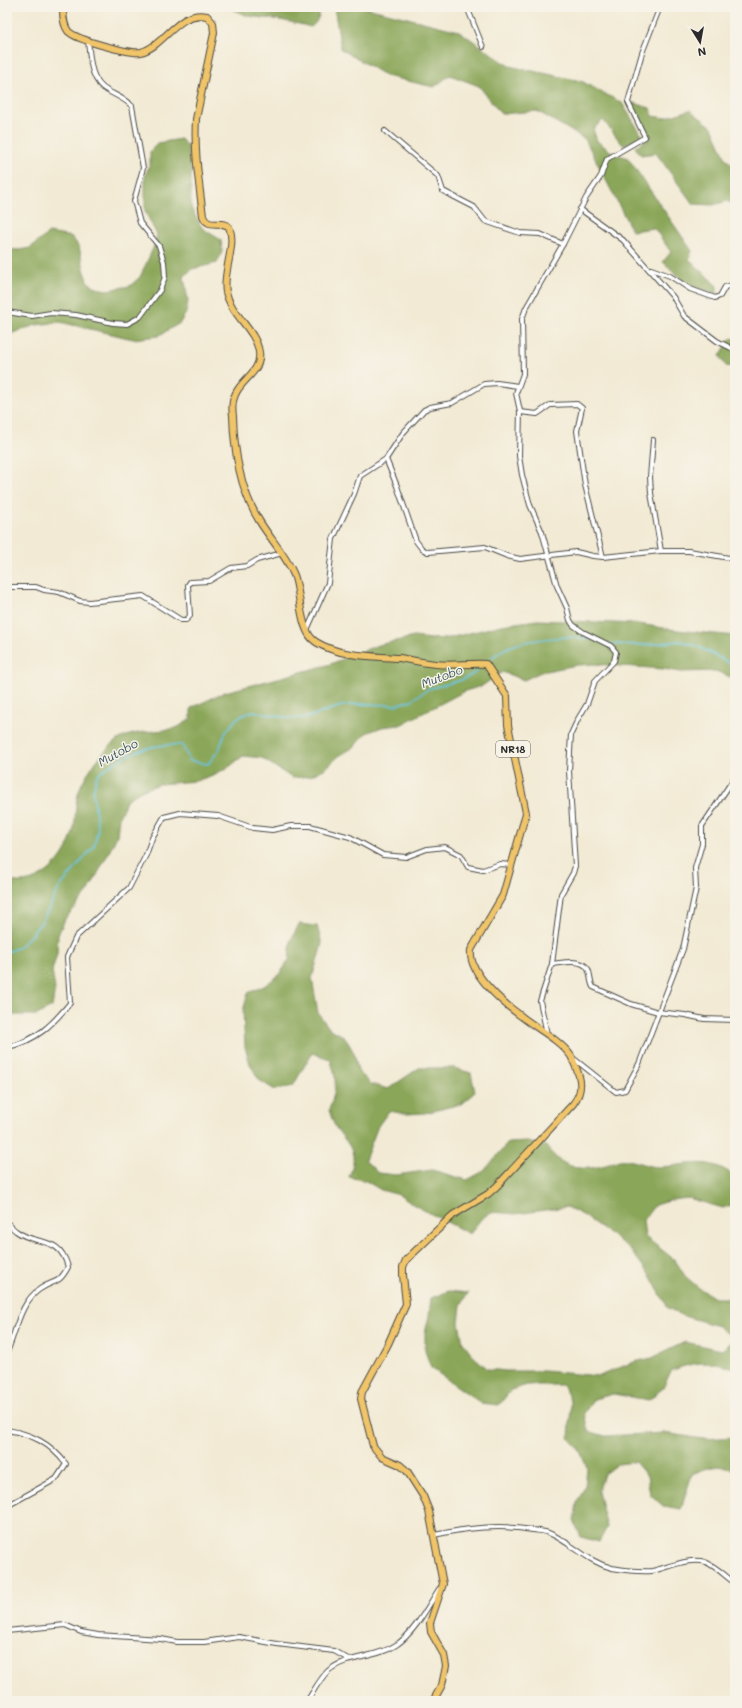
<svg xmlns="http://www.w3.org/2000/svg" width="742" height="1708" font-family="Mali,sans-serif">
<rect width="100%" height="100%" fill="#f7f3e8"/>
<filter id="ink" filterUnits="userSpaceOnUse"><feTurbulence type="fractalNoise" baseFrequency=".025" numOctaves="2"/><feDisplacementMap in="SourceGraphic" scale="8" xChannelSelector="R" yChannelSelector="G"/><feConvolveMatrix kernelMatrix="1 2 1 2 8 2 1 2 1" color-interpolation-filters="sRGB"/></filter>
<filter id="wash" filterUnits="userSpaceOnUse"><feTurbulence type="fractalNoise" baseFrequency=".012" numOctaves="4" result="noise"/><feDisplacementMap in="SourceGraphic" scale="16" xChannelSelector="R" yChannelSelector="G"/><feGaussianBlur stdDeviation="0.9" result="paint"/><feColorMatrix in="noise" values="0 0 0 0 0 0 0 0 0 0 0 0 0 0 0 0 0 1.4 0 .05"/><feComposite in="paint" operator="in"/></filter>
<g filter="url(#wash)">
<rect width="100%" height="100%" fill="#f2ead4"/>
<g fill="#8aa658" stroke="#5a6842">
<path d="M 230,7 L 319,7 C 320,15 318,22 311,27 C 299,24 287,21 274,19 C 258,17 244,18 230,7 Z"/>
<polygon points="334,7 363,7 459,31 509,66 581,81 622,103 643,137 623,145 603,120 593,129 597,141 613,153 628,158 692,251 689,259 717,286 717,294 688,285 663,262 671,252 654,228 632,231 585,139 537,111 501,114 479,86 450,75 434,87 386,76 341,49"/>
<polygon points="634,103 650,108 653,116 664,118 690,110 712,127 726,159 735,167 735,205 727,201 713,205 693,204 656,153 641,155 635,147 650,138 631,105"/>
<polygon points="181,139 188,148 191,172 191,208 202,228 221,240 222,252 217,263 192,269 184,277 188,301 186,313 180,323 158,336 133,339 60,322 36,325 7,335 7,249 19,250 30,248 49,233 72,237 79,247 87,281 96,288 107,290 130,286 140,277 155,244 157,235 145,211 145,176 150,164 150,152 157,143"/>
<polygon points="735,338 735,367 726,366 720,356 730,339"/>
<path d="M 537,620 L 639,624 L 676,630 L 735,636 L 735,679 L 716,671 L 681,672 L 664,669 L 594,664 L 577,665 L 541,672 L 524,680 L 502,672 L 482,686 L 465,691 L 400,725 L 382,727 L 366,733 L 354,747 L 339,756 L 326,768 L 310,776 L 292,778 L 262,758 L 243,756 L 229,767 L 213,775 L 196,781 L 160,784 L 143,790 L 127,799 L 119,817 L 117,836 L 109,852 L 88,892 L 65,919 L 58,935 L 57,954 L 52,971 L 55,989 L 52,1007 L 37,1015 L 7,1015 L 7,880 C 39,891 69,857 74,827 C 76,815 75,802 79,791 C 84,775 98,758 110,746 C 127,729 155,733 176,728 C 181,726 187,721 191,718 L 191,708 L 225,692 L 328,665 L 378,645 L 414,637 L 431,639 L 449,638 L 502,625 Z"/>
<path d="M 299,924 L 317,926 L 322,944 L 312,978 L 318,1013 L 329,1028 L 345,1037 L 354,1053 L 358,1071 L 371,1084 L 388,1089 L 419,1068 L 454,1068 L 471,1073 L 475,1092 L 461,1104 L 425,1113 L 407,1114 L 389,1111 L 378,1126 L 365,1160 L 378,1173 L 396,1175 L 432,1170 L 467,1180 L 484,1171 L 508,1143 L 527,1142 L 546,1146 C 560,1166 578,1172 602,1166 C 608,1165 613,1162 619,1160 C 632,1158 646,1167 658,1167 C 687,1166 710,1155 735,1177 L 735,1204 L 723,1208 L 688,1198 L 671,1200 L 655,1205 L 643,1220 L 645,1237 L 675,1260 L 685,1276 L 699,1288 L 715,1298 L 735,1298 L 735,1368 C 707,1362 698,1360 671,1371 L 663,1388 L 649,1400 L 613,1394 L 594,1399 L 584,1413 L 588,1431 L 605,1436 L 664,1433 L 703,1439 L 735,1437 L 735,1471 C 720,1462 707,1468 692,1474 L 681,1509 L 663,1506 L 650,1494 L 647,1476 L 635,1462 L 617,1464 L 604,1474 L 598,1492 L 607,1527 L 599,1542 L 581,1537 L 574,1521 L 577,1503 L 585,1486 L 587,1468 L 580,1451 L 569,1438 L 571,1402 L 563,1385 L 527,1385 L 511,1390 L 499,1405 L 481,1403 L 431,1368 L 425,1351 L 425,1333 L 429,1316 L 431,1298 L 449,1291 L 468,1293 L 461,1305 L 459,1323 L 463,1342 L 474,1357 L 488,1369 L 506,1371 L 544,1371 L 599,1376 L 634,1362 L 652,1358 L 685,1342 L 722,1350 L 732,1342 L 732,1337 L 718,1326 L 684,1316 L 668,1308 L 651,1277 L 629,1248 L 583,1215 L 567,1207 L 516,1214 L 491,1212 L 481,1219 L 470,1234 L 414,1205 L 399,1195 L 381,1190 L 366,1181 L 349,1177 C 359,1152 350,1147 336,1128 C 333,1123 331,1116 329,1110 C 336,1088 338,1081 330,1059 L 312,1053 L 293,1086 L 275,1090 L 259,1080 L 250,1064 L 245,1047 L 243,1011 L 248,993 L 264,986 L 279,975 L 289,960 L 291,940 Z"/>
</g>
<g fill="none" stroke-linecap="round" stroke-linejoin="round">
<g stroke="#64c5e2" stroke-width="1.5">
<polyline points="609,644 644,645 680,641 697,646 735,666"/>
<path d="M 491,658 C 496,655 501,650 507,648 C 525,639 576,634 595,640"/>
<path d="M 7,952 L 19,947 L 32,934 L 43,920 L 59,888 L 94,846 L 98,829 L 93,792 L 97,775 C 124,754 148,743 182,745 L 190,761 L 208,764 L 219,750 L 225,733 L 237,718 L 253,711 L 288,718 L 306,718 L 341,706 L 358,704 L 396,705 L 412,700 L 428,689 L 462,680 L 478,671"/>
</g>
</g>
</g>
<g filter="url(#ink)">
<g fill="none" stroke-linecap="round" stroke-linejoin="round">
<defs>
<g id="minor">
<polyline points="467,7 483,47"/>
<polyline points="385,131 438,176 443,191 474,207 485,221 520,233 540,234 563,244"/>
<polyline points="580,209 623,240 673,297 684,316 717,341 735,350"/>
<polyline points="651,269 670,276 690,289 715,298 720,296 725,287 735,284"/>
<path d="M 7,312 L 32,316 L 51,313 L 76,315 L 113,323 L 127,324 L 140,317 L 160,290 L 165,277 L 164,262 L 159,246 L 140,223 L 134,201 L 143,168 L 132,106 C 125,99 117,96 108,91 C 90,82 90,58 88,40"/>
<polyline points="520,412 537,414 550,405 577,404 582,408 577,431 585,485 603,557"/>
<polyline points="653,440 650,477 651,493 661,551"/>
<polyline points="386,459 397,486 416,541 422,549 428,552 485,547 507,556 520,559 576,552 593,556 603,557 661,551 689,551 735,559"/>
<polyline points="7,587 36,587 44,590 59,592 80,601 89,602 143,596 181,620 186,620 190,616 188,585 190,582 209,581 231,568 247,566 257,560 282,553"/>
<polyline points="307,630 328,583 333,539 354,494 360,476 386,459 403,433 424,410 430,407 452,403 484,384 497,383 518,386"/>
<path d="M 552,964 C 562,963 582,958 588,969 C 591,975 590,982 593,987 L 631,1004 L 658,1012 L 685,1015 L 704,1019 L 735,1020"/>
<polyline points="547,1034 540,1001 552,964 561,894 573,873 575,866 569,771 571,734 578,719 587,704 595,681 614,661 616,652 611,646 583,632 573,625 570,620 567,608 557,586 542,532 530,505 522,475 519,456 520,411 516,393 523,374 522,319 526,308 563,244 586,198 601,176 607,159 645,137 628,102 642,53 660,7"/>
<path d="M 7,1047 C 35,1042 53,1024 70,1003 L 67,957 L 76,937 L 129,888 L 146,855 L 152,838 L 164,817 L 180,813 L 218,816 L 253,828 L 272,830 L 291,826 L 310,826 L 350,837 L 383,855 L 406,857 L 427,849 L 445,847 L 461,855 L 468,867 L 483,870 L 500,864 L 511,865"/>
<polyline points="573,1058 616,1092 625,1090 639,1064 683,949 696,888 695,868 702,844 702,826 735,777"/>
<path d="M 7,1223 C 10,1225 13,1229 16,1231 C 37,1247 59,1234 68,1267 C 58,1286 54,1279 40,1289 C 20,1302 16,1332 7,1352"/>
<path d="M 7,1430 C 32,1434 50,1443 66,1464 L 56,1479 L 7,1506"/>
<path d="M 434,1535 C 467,1528 499,1524 533,1530 C 539,1531 546,1531 551,1534 C 573,1544 588,1562 612,1568 C 624,1570 639,1572 652,1571 C 667,1568 689,1557 705,1562 C 718,1567 724,1576 735,1583"/>
<polyline points="7,1631 65,1625 81,1632 98,1635 161,1639 177,1642 204,1642 239,1637 277,1644 334,1651 350,1660"/>
<path d="M 307,1701 C 314,1691 319,1680 328,1671 C 347,1655 375,1659 396,1645 C 415,1632 427,1608 439,1589"/>
</g>
<path id="primary" d="M 63,7 C 63,15 63,24 68,31 C 76,40 130,54 141,52 C 165,46 179,9 207,16 L 213,23 L 214,33 L 196,119 C 194,151 199,183 203,216 C 208,230 221,219 229,227 C 237,245 222,273 226,292 C 231,315 256,330 259,352 C 262,372 241,379 235,395 C 232,401 232,409 233,416 C 234,451 241,492 260,522 C 271,540 286,555 294,575 C 301,592 299,632 316,642 C 340,657 372,656 399,658 C 411,660 424,663 436,664 C 452,666 470,663 486,664 L 507,696 L 508,725 L 526,813 L 503,895 L 471,950 C 468,973 503,1003 521,1016 C 537,1029 559,1039 571,1056 C 574,1062 577,1069 579,1076 C 582,1087 580,1095 573,1104 L 497,1186 L 488,1194 L 453,1215 L 406,1260 L 403,1267 L 403,1275 L 406,1304 L 388,1344 L 362,1392 L 361,1399 L 373,1446 L 382,1457 L 400,1465 L 407,1471 L 423,1496 L 429,1511 L 443,1584 L 430,1623 L 431,1632 L 444,1655 L 446,1666 L 442,1685 L 433,1701"/>
</defs>
<use href="#minor" stroke="#494844" stroke-width="6"/>
<use href="#primary" stroke="#494844" stroke-width="8"/>
<use href="#minor" stroke="#fff" stroke-width="4"/>
<use href="#primary" stroke="#f0c469" stroke-width="6"/>
</g>
</g>
<g text-anchor="middle" stroke-width="3" stroke-linejoin="round" paint-order="stroke">
<rect fill="#f7f3e8" stroke="#686764" stroke-width="1" x="496" y="741" width="34" height="16" rx="3"/>
<g font-size="10" font-weight="bold" fill="#2b2b2b">
<text x="513" y="753">NR18</text>
</g>
<g font-size="12" font-style="italic" fill="#3c5962" stroke="#f7f3e8">
<text transform="translate(442 677) rotate(-21)" y="4">Mutobo</text>
<text transform="translate(118 753) rotate(-29)" y="4">Mutobo</text>
</g>
</g>
<rect width="742" height="1708" fill="none" stroke="#f7f3e8" stroke-width="24"/>
<g transform="translate(700 42) rotate(169)" stroke="#f7f3e8" stroke-width="3" paint-order="stroke">
<path d="M0-3L7 15L0 10L-7 15Z" fill="#2b2b2b"/>
<text y="-6" font-size="11" font-weight="bold" text-anchor="middle" fill="#2b2b2b">N</text>
</g>
</svg>
